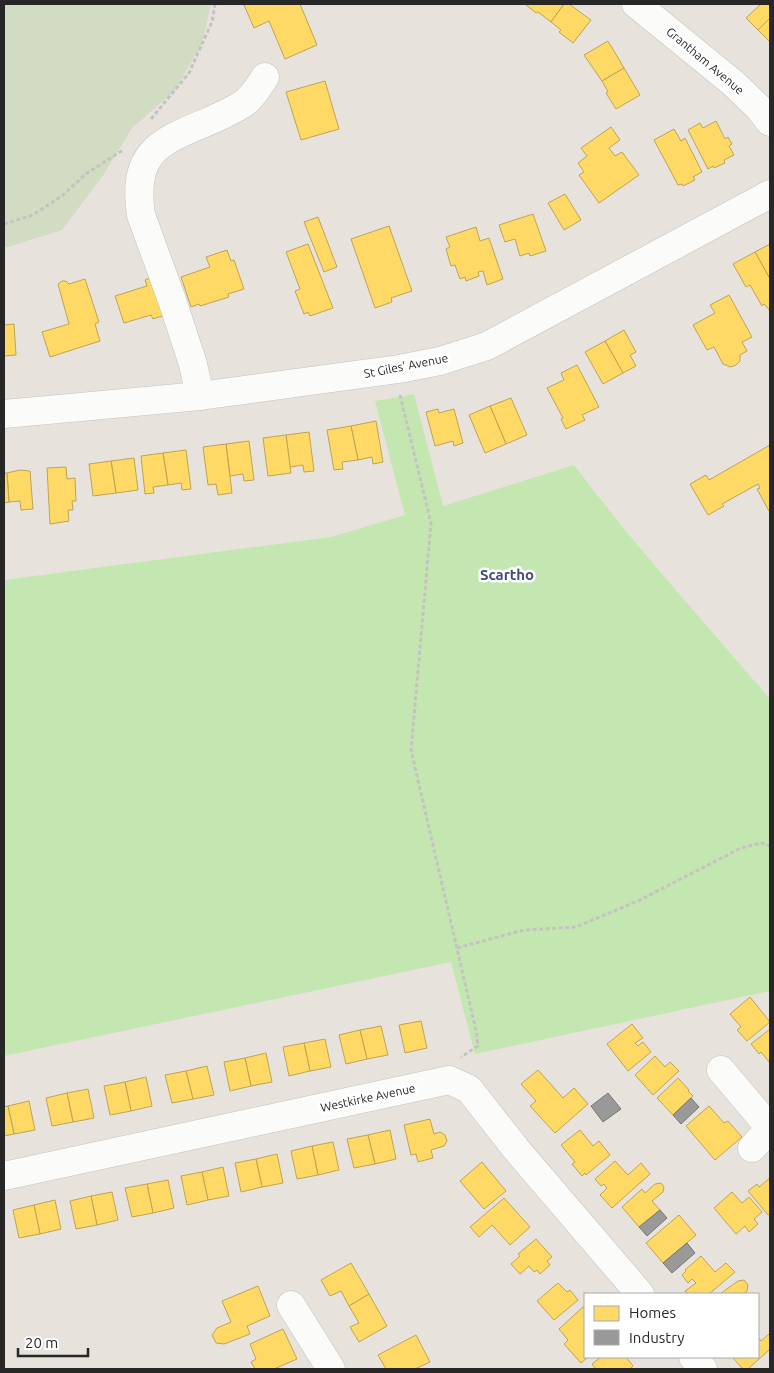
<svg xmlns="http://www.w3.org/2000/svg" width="774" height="1373" font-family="Ubuntu,sans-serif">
<rect width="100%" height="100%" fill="#e7e3dc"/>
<path fill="#c4e6b0" d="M 414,394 L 443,506 L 574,465 C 635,546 704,622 770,699 L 770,991 L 475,1054 L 451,962 L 4,1056 L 4,580 L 331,537 L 405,515 L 375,401 Z"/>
<polygon fill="#d1dcc2" points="4,4 211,4 202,44 175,90 132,128 104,174 62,230 8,247 4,247"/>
<g fill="#ffd966" stroke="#bea453">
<polygon points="246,4 300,4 317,45 285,59 269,21 254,28 244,5"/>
<polygon points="525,4 564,4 551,22 538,12 536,13"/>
<polygon points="564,4 569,4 591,20 573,43 559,32 561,30 551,22"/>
<polygon points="761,4 770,4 770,18 758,30 746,18"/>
<polygon points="770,18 770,42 758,30"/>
<polygon points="608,41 624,68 602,81 584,55"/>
<polygon points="624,68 640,95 616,109 606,93 608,92 602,81"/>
<polygon points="325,81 339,129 301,140 286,92"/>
<polygon points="716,121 725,139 728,137 732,144 729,146 734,155 724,160 725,163 714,168 713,166 708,169 688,130 700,123 703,128"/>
<polygon points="611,127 620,140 609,148 615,156 622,152 639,175 599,203 579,175 584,172 578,163 587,156 581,148"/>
<polygon points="674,129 681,141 685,138 702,172 693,177 695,180 683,186 682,184 678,185 654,140"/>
<polygon points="565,194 581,220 564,230 548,203"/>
<polygon points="533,214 546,251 530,256 529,253 520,256 515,239 505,242 499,225"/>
<polygon points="318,217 337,267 324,272 304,222"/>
<polygon points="389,226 412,291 391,298 392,302 375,308 351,239"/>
<polygon points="476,227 480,241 489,238 503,279 487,285 483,271 478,272 479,276 466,281 465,277 460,279 455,265 451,266 446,249 450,247 446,237"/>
<polygon points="308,244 333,308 310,316 308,312 304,314 295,291 300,289 286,252"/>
<polygon points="770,244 770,279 755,252"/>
<polygon points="227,250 231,261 234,260 244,289 228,294 229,297 200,306 199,304 191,307 181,277 210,267 206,257"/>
<polygon points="755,252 770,279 770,311 764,304 762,306 750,285 746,287 733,264"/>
<polygon points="156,276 168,314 153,319 151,315 124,323 115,296 147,286 145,280"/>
<polygon points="85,279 99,322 95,324 100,341 50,357 42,332 69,324 58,284 62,281 66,281 69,284"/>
<polygon points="729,295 752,337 742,342 747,351 740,355 740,361 736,365 731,367 723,364 714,347 707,350 693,325 715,313 710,305"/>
<polygon points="14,324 16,355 4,356 4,325"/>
<polygon points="624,330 636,352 630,355 636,366 623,373 605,341"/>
<polygon points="605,341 623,373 603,384 585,352"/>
<polygon points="577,365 599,407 582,415 585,420 566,429 561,419 563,418 547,388 564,380 561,373"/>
<polygon points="511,398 527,435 506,444 490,406"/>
<polygon points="490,406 506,444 485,453 469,415"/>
<polygon points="438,409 439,413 454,409 463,443 454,446 453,441 435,446 426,412"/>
<polygon points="376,421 383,462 373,464 372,457 358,460 351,426"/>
<polygon points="351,426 358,460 342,462 343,469 334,470 327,430"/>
<polygon points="309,432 314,471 304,472 303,465 290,467 286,435"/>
<polygon points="286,435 291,473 268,476 263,438"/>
<polygon points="249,441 254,480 244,481 243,474 230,476 226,444"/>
<polygon points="226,444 232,493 218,495 216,484 208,485 203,447"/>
<polygon points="770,445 770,510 769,511 757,489 760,488 758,484 722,504 724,506 708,515 690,484 706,475 709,480"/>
<polygon points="186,450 191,489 182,490 181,483 168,485 163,453"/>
<polygon points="163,453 168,485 153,487 154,493 145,494 141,456"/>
<polygon points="134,458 138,490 116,493 111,461"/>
<polygon points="111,461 116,493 93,496 89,464"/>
<polygon points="66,467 67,479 75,478 76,501 72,501 73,510 68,510 69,521 50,524 47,468"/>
<polygon points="20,470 30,471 33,509 21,510 20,501 9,502 7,473"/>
<polygon points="4,473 7,473 9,502 4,503"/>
<polygon points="750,997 770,1022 747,1041 737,1030 741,1027 730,1014"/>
<polygon points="421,1021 427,1048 405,1053 399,1025"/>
<polygon points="632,1024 643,1038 635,1043 638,1046 643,1042 651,1052 628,1071 607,1044"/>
<polygon points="381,1026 388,1055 367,1059 360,1030"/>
<polygon points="770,1029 770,1063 761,1052 759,1054 751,1044"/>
<polygon points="360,1030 367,1059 346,1064 339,1035"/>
<polygon points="325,1039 331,1067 310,1071 304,1043"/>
<polygon points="304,1043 310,1071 289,1076 283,1047"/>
<polygon points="266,1053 272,1082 251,1086 245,1058"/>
<polygon points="655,1056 665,1067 670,1062 679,1071 653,1095 635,1075"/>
<polygon points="245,1058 251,1086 230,1091 224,1062"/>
<polygon points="207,1066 214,1095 193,1099 186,1071"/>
<polygon points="538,1070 563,1098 574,1088 588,1104 555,1133 530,1106 536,1101 521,1084"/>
<polygon points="186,1071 193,1099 172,1103 165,1075"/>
<polygon points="146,1077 152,1106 131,1111 125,1082"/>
<polygon points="678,1078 689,1090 688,1091 693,1096 673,1115 657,1098"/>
<polygon points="125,1082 131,1111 110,1115 104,1086"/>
<polygon points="88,1089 94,1118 73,1122 67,1093"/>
<polygon points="67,1093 73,1122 52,1126 46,1098"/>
<polygon points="29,1101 35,1130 14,1134 8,1106"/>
<polygon points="8,1106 14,1134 4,1136 4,1107"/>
<polygon points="709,1106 724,1123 728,1121 742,1137 715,1160 686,1126"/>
<polygon points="430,1119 434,1134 440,1132 445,1135 447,1141 444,1146 431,1150 433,1158 418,1162 416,1154 411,1155 404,1125"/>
<polygon points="390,1130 396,1159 375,1164 368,1135"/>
<polygon points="580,1130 593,1146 599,1141 610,1155 586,1175 585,1173 582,1176 572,1164 575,1162 561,1145"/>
<polygon points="368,1135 375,1164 354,1168 347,1139"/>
<polygon points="333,1142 339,1170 318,1175 312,1146"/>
<polygon points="312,1146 318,1175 297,1179 291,1151"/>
<polygon points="277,1154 283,1183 262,1187 256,1159"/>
<polygon points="256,1159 262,1187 241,1192 235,1163"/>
<polygon points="615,1161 628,1175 641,1163 650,1174 612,1208 600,1195 607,1188 604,1184 601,1186 595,1179"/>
<polygon points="482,1162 506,1191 484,1209 460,1181"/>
<polygon points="223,1167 229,1196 208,1200 202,1172"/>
<polygon points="202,1172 208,1200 187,1205 181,1176"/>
<polygon points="770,1178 770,1213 768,1215 748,1191 757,1184 759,1187"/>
<polygon points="168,1180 174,1208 153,1213 147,1184"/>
<polygon points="661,1183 664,1187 663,1192 652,1201 660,1210 639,1227 622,1207 642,1189 645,1193 655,1184"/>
<polygon points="147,1184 153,1213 132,1217 125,1188"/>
<polygon points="112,1192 118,1220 97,1225 91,1196"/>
<polygon points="732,1192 742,1203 749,1197 762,1212 754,1219 758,1224 749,1232 745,1226 736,1234 714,1208"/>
<polygon points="91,1196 97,1225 76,1229 70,1201"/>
<polygon points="504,1198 530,1227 510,1245 492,1225 479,1237 470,1227"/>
<polygon points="55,1200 61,1229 40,1234 34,1205"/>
<polygon points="34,1205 40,1234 19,1238 13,1210"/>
<polygon points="679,1215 696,1235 663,1263 646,1243"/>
<polygon points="536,1239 552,1257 547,1261 550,1265 540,1274 537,1270 534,1272 529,1266 520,1274 511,1264 520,1256 518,1254"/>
<polygon points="701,1256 715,1272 726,1263 735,1272 709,1294 688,1294 685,1291 696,1283 692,1279 688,1283 682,1275 686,1271 685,1270"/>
<polygon points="351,1263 369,1294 349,1306 341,1291 330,1296 321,1280"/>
<polygon points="744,1280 748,1285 747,1291 743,1294 720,1294 738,1281"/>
<polygon points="558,1283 567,1292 570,1290 578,1300 554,1320 537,1301"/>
<polygon points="258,1286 270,1316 247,1326 250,1334 224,1344 216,1343 212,1335 217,1328 231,1322 222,1301"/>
<polygon points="369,1294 387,1326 359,1342 350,1327 359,1323 349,1306"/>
<polygon points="583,1307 585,1310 585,1357 588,1357 581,1363 564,1344 568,1340 559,1329"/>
<polygon points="283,1329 297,1359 274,1369 255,1369 251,1362 256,1359 250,1344"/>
<polygon points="770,1333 770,1349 748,1369 743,1369 732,1357 758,1357 758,1337 761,1341"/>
<polygon points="416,1335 430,1362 415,1369 386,1369 378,1355"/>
<polygon points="601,1357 626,1357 633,1366 630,1369 594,1369 595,1368 592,1364"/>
</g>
<g fill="#999" stroke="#777">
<polygon points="608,1093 621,1109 603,1122 591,1106"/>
<polygon points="691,1098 699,1107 681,1124 673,1115"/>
<polygon points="660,1210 667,1218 647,1236 639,1227"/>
<polygon points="687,1243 695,1253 672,1273 663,1263"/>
</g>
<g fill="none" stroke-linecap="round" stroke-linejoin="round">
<defs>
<g id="minor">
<polyline points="636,4 733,83 759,108 770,122"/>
<path d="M 200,396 L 193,364 L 172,300 L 141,215 C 131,147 164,141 216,118 C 227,113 238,108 247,101 C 254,94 260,85 265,77"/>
<polyline points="4,414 200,396 399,369 440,361 487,346 770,194"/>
<polyline points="721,1070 770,1128"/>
<polyline points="752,1148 770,1129"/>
<polyline points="4,1176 449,1080 469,1089 516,1149 640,1294"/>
<polyline points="291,1305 331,1369"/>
<polyline points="693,1357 703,1369"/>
</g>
</defs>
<use href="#minor" stroke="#c3c2c2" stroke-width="29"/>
<g stroke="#c4c3c2" stroke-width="3" stroke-dasharray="4 2.5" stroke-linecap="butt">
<polyline points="151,119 189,73 212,22 215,4"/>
<polyline points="4,224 33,215 63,195 87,173 123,150"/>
<polyline points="400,395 431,523 411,750 477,1035 478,1046 461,1057"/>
<polyline points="457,948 524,930 576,927 640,900 741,848 761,843 770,846"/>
</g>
<use href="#minor" stroke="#fbfbfa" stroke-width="28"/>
</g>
<g text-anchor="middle" stroke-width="5" stroke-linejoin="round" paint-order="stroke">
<g font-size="12" fill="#272727" stroke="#fff">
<text transform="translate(705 61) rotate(40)" y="4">Grantham Avenue</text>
<text transform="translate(406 366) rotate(-11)" y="4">St Giles' Avenue</text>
<text transform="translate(368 1098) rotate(-12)" y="4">Westkirke Avenue</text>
</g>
<g font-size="15" font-weight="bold" fill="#444b7c" stroke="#fff">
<text x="507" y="580">Scartho</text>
</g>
</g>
<rect width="774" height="1373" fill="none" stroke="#272727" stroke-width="10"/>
<rect x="584" y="1293" width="175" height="65" fill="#ffffff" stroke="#a9a9a9"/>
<rect x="594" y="1306" width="25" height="15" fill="#ffd966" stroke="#a9a9a9"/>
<text x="629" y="1318" font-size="15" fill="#272727">Homes</text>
<rect x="594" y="1330" width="25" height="15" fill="#999999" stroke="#a9a9a9"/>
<text x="629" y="1343" font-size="15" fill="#272727">Industry</text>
<path d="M18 1348v8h70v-8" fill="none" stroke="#272727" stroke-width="2.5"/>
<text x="25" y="1348" font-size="15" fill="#272727" stroke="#ffffff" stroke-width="4" paint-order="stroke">20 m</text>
</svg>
